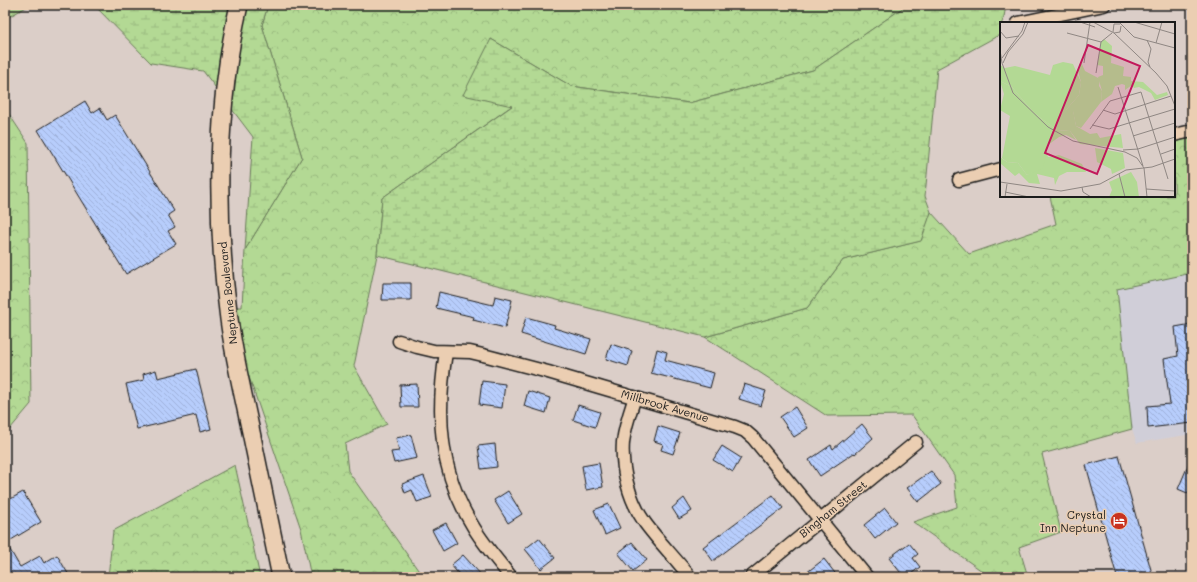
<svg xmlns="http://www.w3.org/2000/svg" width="1197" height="582" font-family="Mali,sans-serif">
<defs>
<pattern id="forest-crowns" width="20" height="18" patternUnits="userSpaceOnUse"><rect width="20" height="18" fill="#b3d994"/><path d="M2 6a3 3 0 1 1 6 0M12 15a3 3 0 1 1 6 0" fill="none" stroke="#99ba7f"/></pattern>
<pattern id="wetland-marsh" width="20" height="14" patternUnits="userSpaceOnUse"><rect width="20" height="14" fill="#b3d994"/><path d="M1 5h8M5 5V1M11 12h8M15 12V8" fill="none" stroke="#99ba7f"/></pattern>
<pattern id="building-back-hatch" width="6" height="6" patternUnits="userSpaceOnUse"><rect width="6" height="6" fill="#b7cdfc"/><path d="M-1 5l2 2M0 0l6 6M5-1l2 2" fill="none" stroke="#9dafd7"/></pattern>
</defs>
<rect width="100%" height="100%" fill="#dbcec8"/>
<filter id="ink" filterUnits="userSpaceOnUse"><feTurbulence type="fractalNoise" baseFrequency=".025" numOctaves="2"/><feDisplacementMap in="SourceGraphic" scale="8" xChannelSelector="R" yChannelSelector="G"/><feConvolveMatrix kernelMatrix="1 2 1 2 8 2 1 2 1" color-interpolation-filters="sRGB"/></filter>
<g filter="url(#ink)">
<polygon fill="#d0ced8" points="1192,273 1192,434 1137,443 1132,429 1117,289"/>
<g fill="url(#forest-crowns)" stroke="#687a58">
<polygon points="5,5 30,5 5,19"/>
<polygon points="268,5 907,5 813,70 689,103 571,86 491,39 513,105 382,198 377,255 354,366 387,424 345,444 348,471 423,577 311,577 301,529 225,307 242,307 245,250 302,157 262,25"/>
<polygon points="5,108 28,143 31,404 5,435"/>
<polygon points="1192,127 1192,273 1117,289 1132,429 1042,454 1061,532 1019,547 1028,577 988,577 989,576 913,522 957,507 954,475 912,415 827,416 705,337 807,308 843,260 920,241 931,212 969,254 1056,224 1050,196 1174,196 1174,131"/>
<polygon points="235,465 260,577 108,577 113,531"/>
</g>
<g fill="url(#wetland-marsh)" stroke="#687a58">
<polygon points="94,5 268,5 262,25 302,157 245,250 253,137 203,71 151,63"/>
<polygon points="907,5 1006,5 1003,23 1001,23 1001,34 937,69 925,196 931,212 921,241 843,260 807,308 705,337 377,255 382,198 512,106 463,95 491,39 571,86 689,103 813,70"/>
</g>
<g fill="url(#building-back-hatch)" stroke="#1c1c1c">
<polygon points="85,101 92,113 100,108 107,120 115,115 174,211 168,215 175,227 168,231 176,244 126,274 38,130"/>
<polygon points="383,283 411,283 411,300 382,300"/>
<polygon points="439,292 493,305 495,296 512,300 505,328 473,320 474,317 436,308"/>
<polygon points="526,317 555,325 554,328 591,339 586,354 521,334"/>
<polygon points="1192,324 1192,423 1148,428 1147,406 1170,404 1164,359 1178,356 1175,327"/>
<polygon points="611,344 632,351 628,366 606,359"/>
<polygon points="657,349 667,352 665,360 714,373 710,388 651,373"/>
<polygon points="196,369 211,429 200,432 196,415 137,429 126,384 144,380 143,374 156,370 158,378"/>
<polygon points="482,381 505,384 502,408 479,405"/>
<polygon points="417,384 418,407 401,407 400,385"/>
<polygon points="744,384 766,391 761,406 739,399"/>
<polygon points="528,391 550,398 546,413 524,406"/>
<polygon points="578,405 600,412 595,427 573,420"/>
<polygon points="795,407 808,428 794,437 780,417"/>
<polygon points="862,424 873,438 855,454 854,453 820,476 809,460 831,445 833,449"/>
<polygon points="658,426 680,433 673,454 661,450 663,444 654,441"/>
<polygon points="411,435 417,458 394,463 391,452 399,451 396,438"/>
<polygon points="495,444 497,467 481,469 478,446"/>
<polygon points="722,446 741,458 733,472 713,460"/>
<polygon points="1119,456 1153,577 1117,577 1086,465"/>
<polygon points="1192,456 1192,495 1178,489"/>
<polygon points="599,463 603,487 586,490 582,466"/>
<polygon points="931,471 941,484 918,502 907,488"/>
<polygon points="424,476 432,497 417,502 412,490 405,493 402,484"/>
<polygon points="508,491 522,514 508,523 494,500"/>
<polygon points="23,492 41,522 6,543 20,567 40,556 44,563 57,555 70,577 5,577 5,502"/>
<polygon points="773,495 783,508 713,561 703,547"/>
<polygon points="684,498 692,511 679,519 672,508"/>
<polygon points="609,504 620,528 605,535 594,510"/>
<polygon points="885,508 896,522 875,539 864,525"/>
<polygon points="446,523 457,543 443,551 432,530"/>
<polygon points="539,538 555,558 541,569 525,549"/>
<polygon points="632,542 647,560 633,571 618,553"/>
<polygon points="909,543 918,554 913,558 920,567 907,577 904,577 889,558"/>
<polygon points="463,555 483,577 461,577 451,565"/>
<polygon points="824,559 838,577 801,577"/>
</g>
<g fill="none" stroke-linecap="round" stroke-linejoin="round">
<defs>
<g id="street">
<polyline points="1018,23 1104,5"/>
<polyline points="1174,135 1192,131"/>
<polyline points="959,180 1001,169"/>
<polyline points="399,341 417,347 434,351 470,352 487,356 548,372 735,427 745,431 753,438 867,577"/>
<path d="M 446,352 C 436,415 439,472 474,528 C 485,546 498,561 511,577"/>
<path d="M 635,397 C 630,412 625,426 623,442 C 621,469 629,500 645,523 C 659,542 676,559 690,577"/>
<polyline points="751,577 916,442"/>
</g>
<path id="secondary" d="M 239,5 C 216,105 215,217 229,319 C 234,357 243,394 251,432 C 261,480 271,529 281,577"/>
</defs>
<use href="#street" stroke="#1c1c1c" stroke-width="15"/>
<use href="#secondary" stroke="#1c1c1c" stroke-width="20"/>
<use href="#street" stroke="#ebceb2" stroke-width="12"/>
<use href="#secondary" stroke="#ebceb2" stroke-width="17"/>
</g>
</g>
<defs>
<symbol id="hotel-disc" viewBox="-11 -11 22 22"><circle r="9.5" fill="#c8321e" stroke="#ebceb2"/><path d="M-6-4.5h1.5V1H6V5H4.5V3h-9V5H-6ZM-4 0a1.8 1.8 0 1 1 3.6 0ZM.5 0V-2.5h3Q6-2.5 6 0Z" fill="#fff"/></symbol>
</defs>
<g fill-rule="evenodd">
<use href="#hotel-disc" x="1109" y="511" width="20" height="20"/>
</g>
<g text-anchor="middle" stroke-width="3" stroke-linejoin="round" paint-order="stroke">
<g font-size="11" fill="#1c1c1c" stroke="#ebceb2">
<text transform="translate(228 293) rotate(-96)" y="4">Neptune Boulevard</text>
<text transform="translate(665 406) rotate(16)" y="4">Millbrook Avenue</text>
<text transform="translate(833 509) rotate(-39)" y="4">Bingham Street</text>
</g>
<g font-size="11" fill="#1c1c1c" stroke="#ebceb2" text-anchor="end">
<text x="1106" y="519">Crystal<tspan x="1106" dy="13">Inn Neptune</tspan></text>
</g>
</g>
<g transform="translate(1000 22)">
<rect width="175" height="175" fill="#dbcec8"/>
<path d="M 104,17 L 112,24 L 111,41 L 124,45 L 123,54 L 131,55 L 131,59 L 143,60 L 157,73 L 167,70 L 168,73 L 155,78 L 151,71 L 139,65 L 134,66 L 132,63 L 125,68 L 125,63 L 122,62 L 115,64 L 112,72 L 101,80 L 102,69 L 98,55 L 103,53 L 103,44 L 97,43 L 101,20 ZM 63,40 L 73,42 L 81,60 L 79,73 L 66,88 L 73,88 L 76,104 L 90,112 L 97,111 L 100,116 L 121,112 L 123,126 L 80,122 L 70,109 L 57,108 L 34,91 L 12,65 L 0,59 L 0,43 L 5,46 L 15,44 L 50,53 L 53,43 ZM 95,126 L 123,131 L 125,146 L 112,152 L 111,147 L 97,140 ZM 46,127 L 48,135 L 59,133 L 82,142 L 86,150 L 67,150 L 59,154 L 55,163 L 54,156 L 37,152 L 40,162 L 29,161 L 19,151 L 15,154 L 0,141 L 0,135 L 7,140 L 18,141 L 27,153 L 37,147 ZM 131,150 L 137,160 L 139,175 L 109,175 L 112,168 L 109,160 Z" fill="#b3d994"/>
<path d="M 81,40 L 85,49 L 100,57 L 99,64 L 102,69 L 101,80 L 81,106 L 76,104 L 73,89 L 70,93 L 66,88 L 79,73 L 81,60 L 78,49 ZM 0,59 L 12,65 L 34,91 L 57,108 L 70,109 L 76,118 L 66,113 L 59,115 L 48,123 L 43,146 L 27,153 L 18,141 L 7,140 L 2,136 L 10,94 L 0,88 L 4,72 Z" fill="#b3d994"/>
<path fill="none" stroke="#8f8783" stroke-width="1" d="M 80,0 L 95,5M 93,0 L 114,11 L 156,51M 119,0 L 134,15 L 175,26M 134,0 L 175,12M 0,9 L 6,16 L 19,14M 113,10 L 114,2 L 120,2M 67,11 L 101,20M 114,11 L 120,10 L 121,4M 147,18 L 151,27 L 148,40 L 150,45M 156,21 L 162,0M 0,28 L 2,41M 2,36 L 22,9 L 25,0M 2,41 L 13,71 L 48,105 L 73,119 L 125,130 L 137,136 L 144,146 L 147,175M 3,41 L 8,30 L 23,12 L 28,0M 84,41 L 90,0M 96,51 L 101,20 L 112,11M 156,51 L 167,64 L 175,84M 118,65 L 143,144M 103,88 L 115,92 L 171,74M 92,103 L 109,107 L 175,87M 90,107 L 110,79 L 141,70 L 168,157M 133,114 L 175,101M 123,128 L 138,127 L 175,115M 161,132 L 175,127M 119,152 L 125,175M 0,160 L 61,169 L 100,162 L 126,148 L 152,145 L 175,137M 82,165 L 83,170 L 91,175M 146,167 L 175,169M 5,170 L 29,175M 5,175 L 7,162"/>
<path fill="#c2185b" fill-opacity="0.15" stroke="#c2185b" stroke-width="2" d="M 88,23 L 140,44 L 97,152 L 45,131 Z"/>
<rect width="175" height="175" fill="none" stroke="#1c1c1c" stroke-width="2"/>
</g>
<rect width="1197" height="582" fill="none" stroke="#ebceb2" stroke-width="20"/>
<rect x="10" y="10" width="1177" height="562" fill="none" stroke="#1c1c1c" stroke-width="1.5" filter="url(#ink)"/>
</svg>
